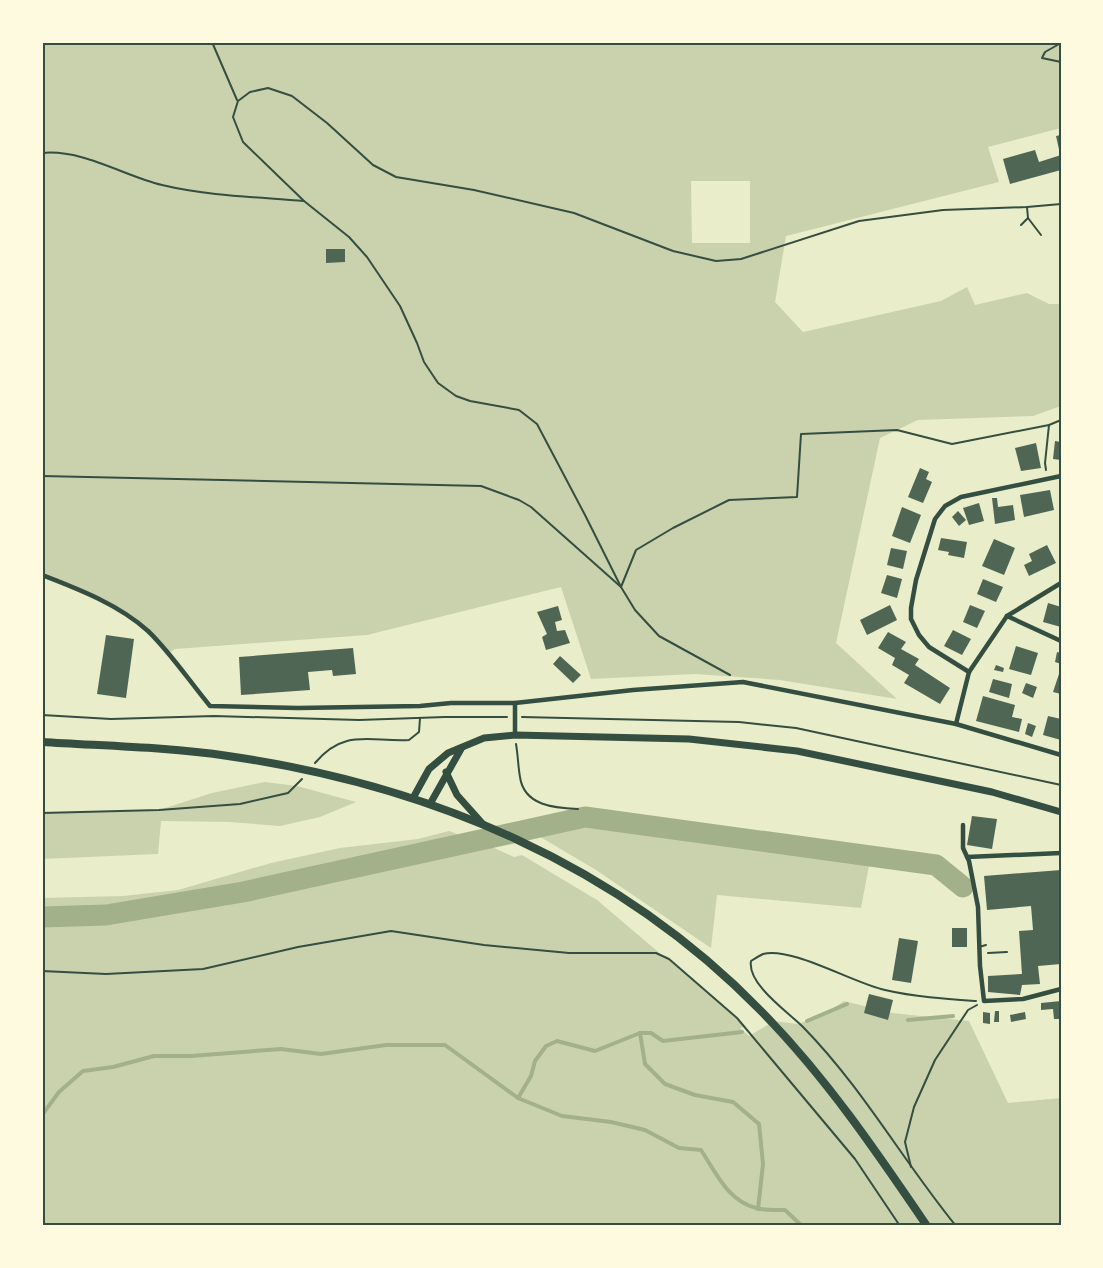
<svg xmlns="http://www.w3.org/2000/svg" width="1103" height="1268" font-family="Mulish,sans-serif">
<rect width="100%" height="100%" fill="#e9edc9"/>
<g fill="#cad2ad" fill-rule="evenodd">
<path d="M 42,42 L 1061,42 L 1061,128 L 988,147 L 999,182 L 786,236 L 775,302 L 803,332 L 941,301 L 967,287 L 975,305 L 1027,293 L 1049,304 L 1061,304 L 1061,406 L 1033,416 L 918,420 L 880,438 L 836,643 L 897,699 L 780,680 L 695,674 L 591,679 L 561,587 L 367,635 L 175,649 L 167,654 L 148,631 L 119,611 L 42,575 ZM 691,181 L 750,181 L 750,243 L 692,243 Z"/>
<polygon points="265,782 297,786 356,802 320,817 280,826 229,822 161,821 158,854 42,859 42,813 159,810 212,793"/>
<polygon points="569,826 870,860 861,908 717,895 711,948 596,870 537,835"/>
<polygon points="449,831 490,846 514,857 522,855 597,900 663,956 669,959 737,1018 744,1027 740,1028 749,1036 774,1021 797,1024 820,1017 844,1001 892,1013 969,1021 1008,1103 1061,1098 1061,1226 42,1226 42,898 123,896 178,890 271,863 340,848 418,839"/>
</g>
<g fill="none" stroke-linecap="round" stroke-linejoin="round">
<g stroke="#a3b18a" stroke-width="4">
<polyline points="908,1020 953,1016"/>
<polyline points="807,1021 847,1004"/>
<polyline points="640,1033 645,1064 665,1084 695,1095 733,1102 759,1124 763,1164 758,1209"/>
<polyline points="518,1098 531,1076 535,1061 546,1046 557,1041 595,1051 640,1033 651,1033 663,1041 742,1032"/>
<path d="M 42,1115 L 59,1092 L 83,1071 L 113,1067 L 154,1056 L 191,1056 L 281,1049 L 321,1054 L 386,1045 L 445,1045 L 518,1098 L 562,1116 L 611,1122 L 645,1130 L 679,1148 L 701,1150 C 716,1173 728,1201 756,1208 C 765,1211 776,1210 785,1210 L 802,1226"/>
</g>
<polyline stroke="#a3b18a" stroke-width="21" points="42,917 106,915 243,892 585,817 936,865 963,887"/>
</g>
<g fill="#4f6655">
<polygon points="1061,135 1061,154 1060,154 1056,136"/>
<polygon points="1035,150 1039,162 1061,155 1061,170 1010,184 1003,159"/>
<polygon points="326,249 345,249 345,262 326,263"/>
<polygon points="1055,441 1061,442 1061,460 1053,459"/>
<polygon points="1036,443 1041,468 1021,471 1015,448"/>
<polygon points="920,468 929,472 926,479 932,482 923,503 908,497"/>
<polygon points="1050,490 1054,510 1024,517 1020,495"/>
<polygon points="992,498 997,498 998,507 1013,505 1015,520 995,524"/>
<polygon points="979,503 984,521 969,525 963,508"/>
<polygon points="902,507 921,515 910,543 892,536"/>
<polygon points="958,511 966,520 959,526 952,517"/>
<polygon points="941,538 967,542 964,558 948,555 949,552 938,550"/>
<polygon points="994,539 1015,548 1004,575 982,566"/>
<polygon points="1047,545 1056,563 1029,576 1024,565 1032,561 1029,554"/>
<polygon points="891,548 907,551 903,569 887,565"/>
<polygon points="887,575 902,579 897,598 881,593"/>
<polygon points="983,579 1003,587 996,602 977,594"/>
<polygon points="1048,603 1061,607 1061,627 1043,622"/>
<polygon points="890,605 897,620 867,635 860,620"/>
<polygon points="970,605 985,611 977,628 963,622"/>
<polygon points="558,606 562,620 555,622 557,631 565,630 570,643 546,650 542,637 547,634 537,612"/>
<polygon points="953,630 971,639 962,655 944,646"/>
<polygon points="888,632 906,642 901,649 919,659 915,665 950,688 940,704 904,683 909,675 892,665 895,658 878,648"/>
<polygon points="106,635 134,639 126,698 97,694"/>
<polygon points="1016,646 1038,653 1031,675 1009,669"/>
<polygon points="353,648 356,674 333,676 332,670 308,672 310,690 241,695 239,657"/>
<polygon points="1057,652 1061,653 1061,664 1055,662"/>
<polygon points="560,656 581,675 573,683 553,664"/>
<polygon points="996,665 1004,668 1003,672 994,670"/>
<polygon points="1059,674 1061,675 1061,694 1053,692"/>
<polygon points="993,679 1012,684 1009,698 989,692"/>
<polygon points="1026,683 1037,687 1033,698 1022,693"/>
<polygon points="983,696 1015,705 1012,717 1022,719 1019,732 976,721"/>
<polygon points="1048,716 1061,719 1061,740 1043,735"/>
<polygon points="1028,723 1036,726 1032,737 1025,734"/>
<polygon points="972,816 997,819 992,849 967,845"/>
<polygon points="1061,870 1061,964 1038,966 1040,984 1022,985 1020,995 988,992 988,976 1022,974 1019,931 1033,930 1031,906 987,910 984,876"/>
<rect x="952" y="928" width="15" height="19"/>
<polygon points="899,938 918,941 911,983 892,980"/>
<polygon points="869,994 893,1000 888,1020 864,1013"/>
<polygon points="1061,1001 1061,1019 1054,1019 1053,1009 1041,1010 1041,1003"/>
<polygon points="995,1011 999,1011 999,1022 994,1022"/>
<polygon points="983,1012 990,1013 990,1024 983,1023"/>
<polygon points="1025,1012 1026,1019 1011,1022 1010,1015"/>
</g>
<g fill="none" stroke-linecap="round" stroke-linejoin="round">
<g stroke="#344e41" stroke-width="2">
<polyline points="212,42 237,100"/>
<polyline points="1061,43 1045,52 1042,58 1061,62"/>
<path d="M 42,153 C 83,149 124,176 162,185 C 208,196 257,197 304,201"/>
<polyline points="1027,207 1028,218 1041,235"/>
<polyline points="1021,225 1028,218"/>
<polyline points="1046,470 1045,463 1049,425"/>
<polyline points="42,476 481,486 519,500 531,507 621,587 636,550 673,528 729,500 797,497 801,434 897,430 952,444 1049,425 1061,420"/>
<polyline points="730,675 659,636 635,610 621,587 585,515 537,424 519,410 470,401 456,396 438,383 424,362 417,343 400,306 367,257 349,237 304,201 243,142 233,117 238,101 250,92 268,88 292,96 327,123 373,165 396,177 474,190 574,213 673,251 716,261 741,259 859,221 943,210 1027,207 1061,204"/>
<polyline points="42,715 111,719 214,716 359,720 445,717 507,717"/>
<polyline points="522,717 739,722 796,728 1061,785"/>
<path d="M 516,744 C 518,755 518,766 520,777 C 524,806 555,808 578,809"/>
<path d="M 315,763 C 344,728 370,742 409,740 L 419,732 L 420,718"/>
<polyline points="42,813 159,810 240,804 288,793 302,779"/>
<polyline points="988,953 1007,952"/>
<polyline points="42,971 106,974 203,969 298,947 391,931 484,945 569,953 656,953 669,959 737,1018 855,1159 900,1226"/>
<polyline points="911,1167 905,1142 914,1107 935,1060 968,1010 977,1005"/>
<path d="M 956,1226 C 903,1161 862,1087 803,1027 C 788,1012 747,984 751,961 C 754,959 759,956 763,954 C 791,946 855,984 885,990 C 915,997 946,999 976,1001"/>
</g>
<polyline stroke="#344e41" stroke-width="2" points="979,947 986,945"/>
<g stroke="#344e41" stroke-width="4.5">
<path d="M 42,575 C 78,589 118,604 148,631 C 170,652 190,682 210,706 L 298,708 L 420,706 L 451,703 L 515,703 L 633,690 L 743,682 L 956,724 L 1061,755"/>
<polyline points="1007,616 1061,641"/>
<polyline points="969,672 929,647 919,635 911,619 911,608 916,580 935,519 945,506 961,497 1061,476"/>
<polyline points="956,724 969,672 1007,616 1061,583"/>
<polyline points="515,735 515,703"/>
<polyline points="963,825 963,848 969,861 978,907 980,966 984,1001 1023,999 1061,989"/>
<polyline points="967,857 1061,853"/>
</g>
<g stroke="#344e41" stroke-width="7">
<polyline points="446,772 457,795 482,823"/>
<polyline points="413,798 429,769 448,753 484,738 515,735 689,739 797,751 992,792 1061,812"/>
<polyline points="430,804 461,749"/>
</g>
<path stroke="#344e41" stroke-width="8" d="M 42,742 C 104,746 167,747 228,756 C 429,785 618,864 761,1011 C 825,1076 876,1151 927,1226"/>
</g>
<rect width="1103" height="1268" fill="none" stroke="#fefae0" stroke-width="87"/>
<rect x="44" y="44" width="1016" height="1180" fill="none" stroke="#344e41" stroke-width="2"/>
</svg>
